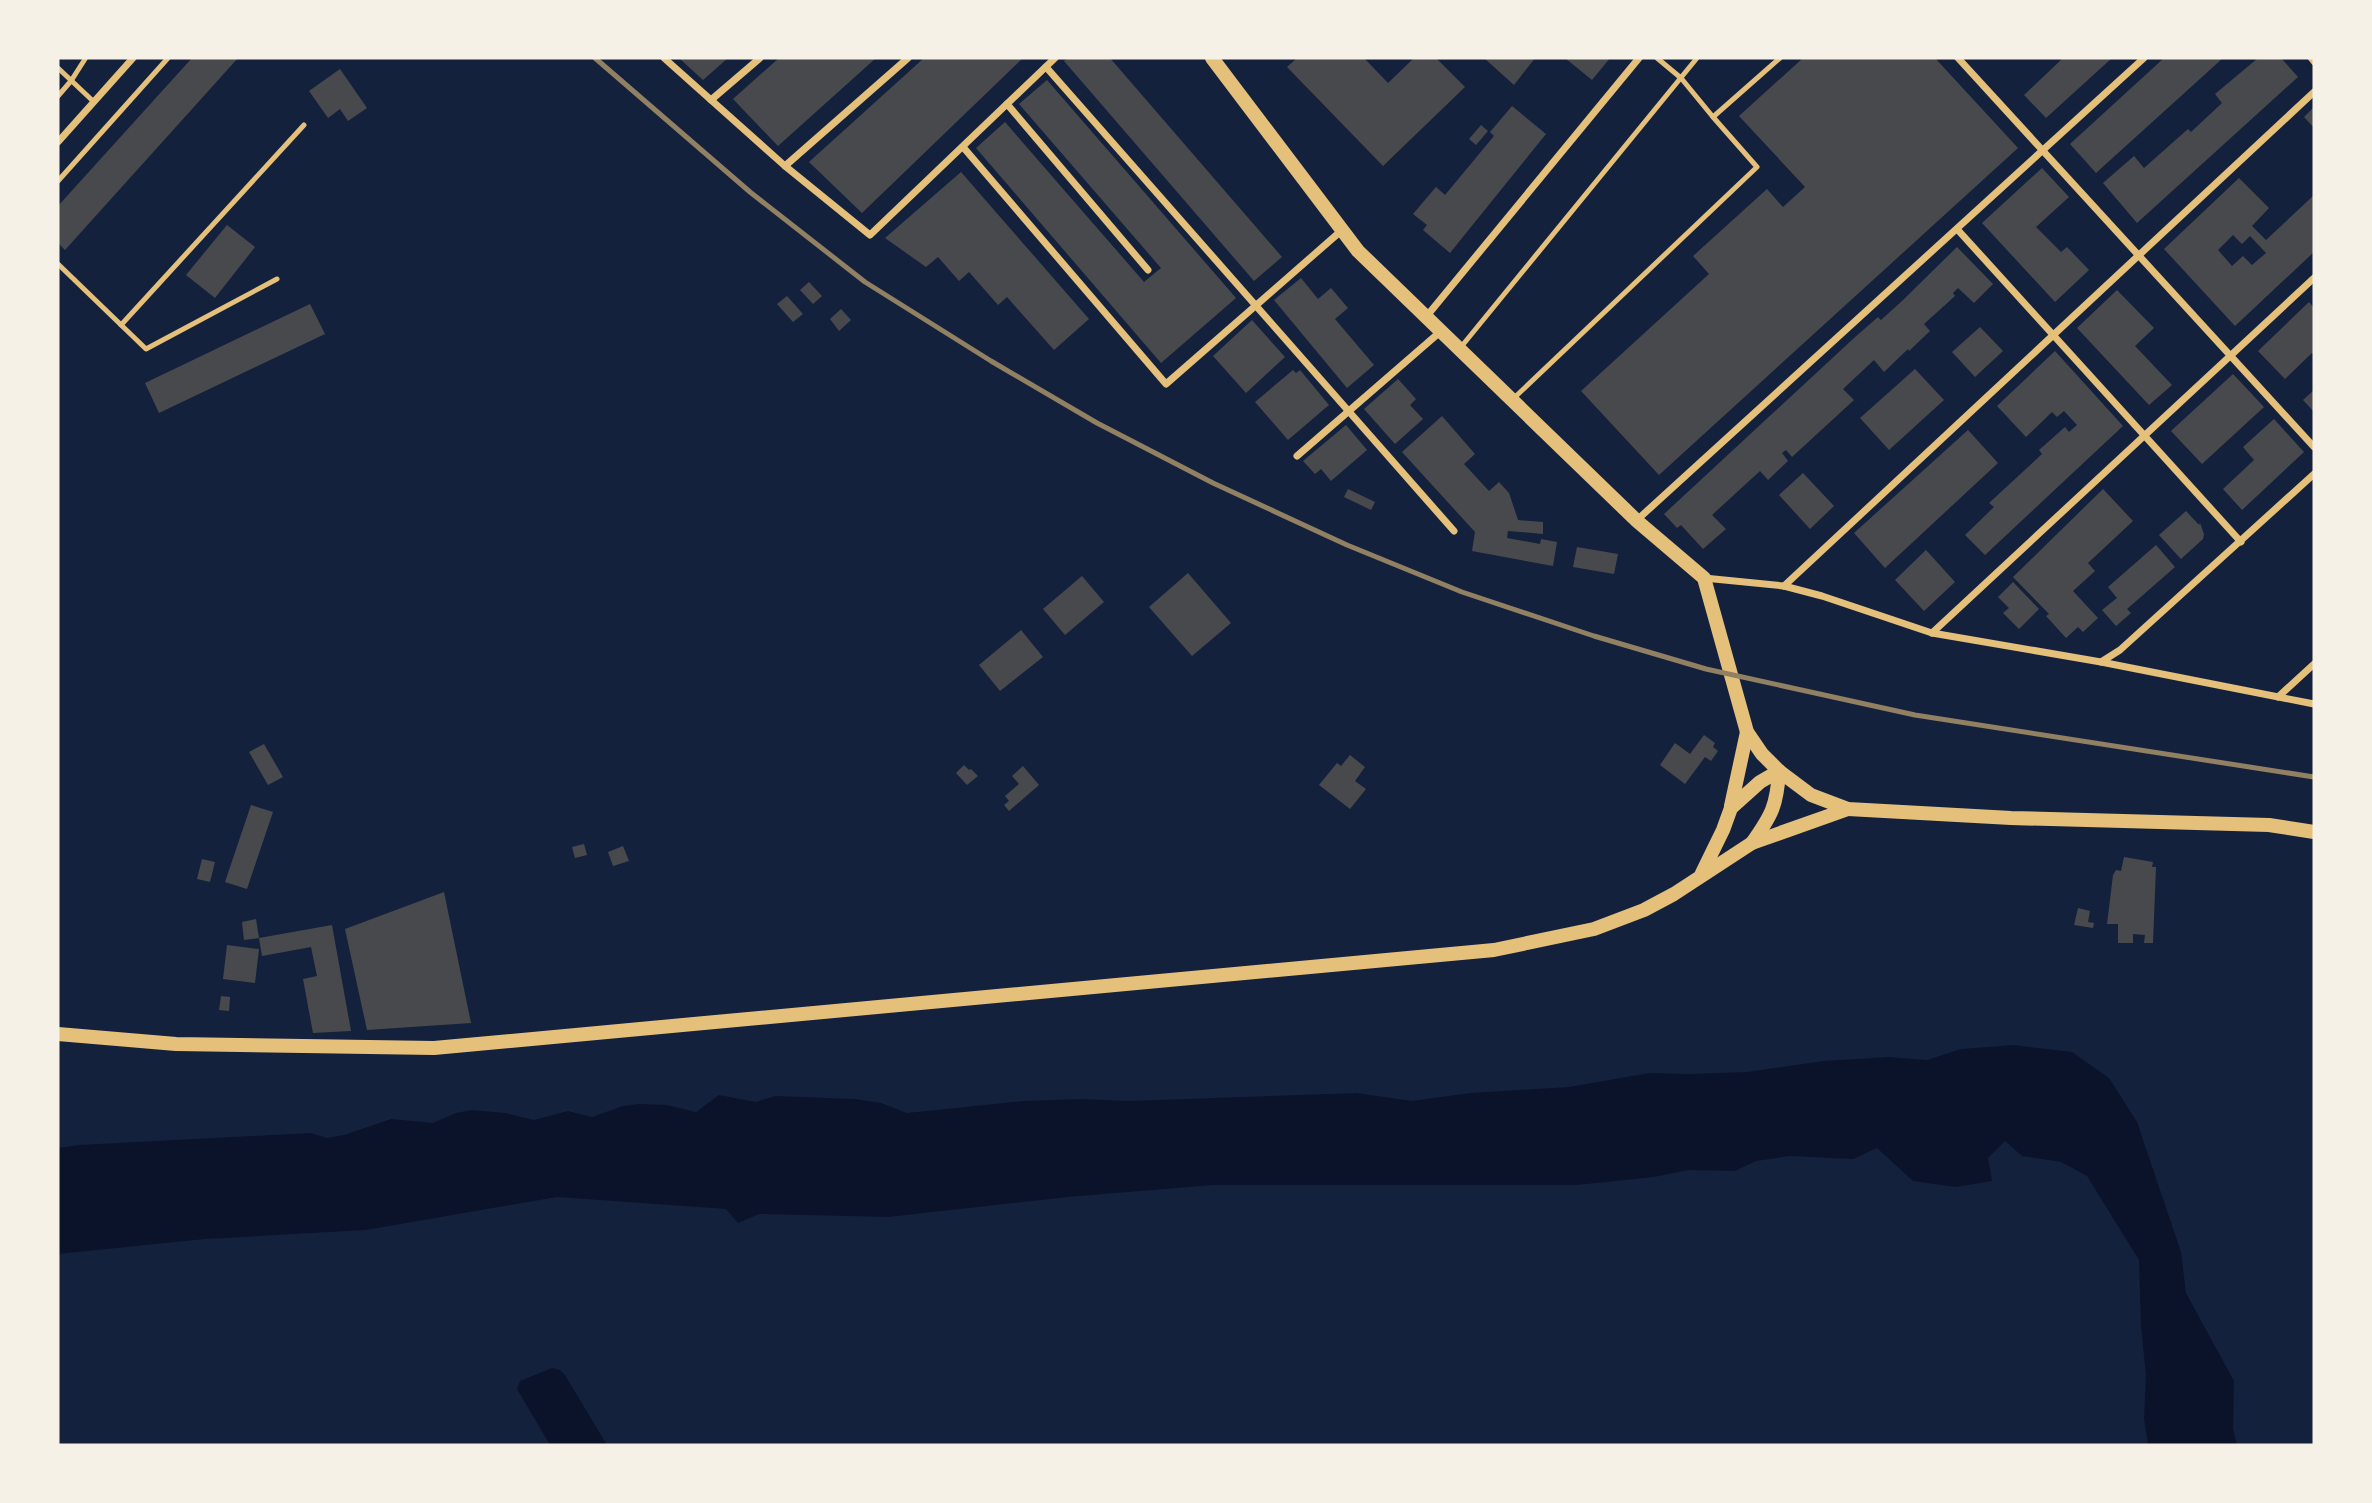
<svg xmlns="http://www.w3.org/2000/svg" width="2372" height="1503" font-family="Karla,sans-serif">
<rect width="100%" height="100%" fill="#14213d"/>
<g fill="#0b132b">
<polygon points="2014,1045 2072,1052 2109,1078 2137,1122 2181,1252 2186,1293 2234,1381 2233,1429 2237,1445 2148,1445 2144,1419 2146,1376 2141,1326 2139,1260 2087,1176 2061,1162 2022,1156 2005,1141 1988,1158 1992,1181 1956,1187 1913,1181 1877,1148 1853,1159 1790,1156 1756,1161 1735,1171 1688,1170 1654,1177 1577,1185 1213,1185 1068,1197 888,1217 759,1214 738,1223 726,1209 557,1197 366,1230 205,1239 58,1254 58,1148 79,1145 310,1133 327,1138 344,1135 391,1119 433,1123 456,1113 472,1110 505,1113 534,1120 568,1111 592,1117 623,1106 639,1104 667,1105 696,1112 719,1095 756,1102 775,1096 855,1099 881,1103 907,1113 1023,1101 1081,1099 1128,1101 1356,1093 1412,1101 1470,1093 1569,1087 1649,1073 1689,1074 1747,1072 1823,1061 1889,1057 1927,1060 1961,1049"/>
<polygon points="552,1368 560,1370 565,1375 607,1445 550,1445 517,1389 520,1381"/>
</g>
<g fill="#48494c" fill-rule="evenodd">
<polygon points="192,58 238,58 65,250 58,243 58,206"/>
<polygon points="679,58 728,58 703,80"/>
<polygon points="779,58 876,58 778,146 733,99"/>
<polygon points="924,58 1023,58 862,213 809,162"/>
<polygon points="1068,58 1110,58 1282,257 1254,281 1064,61"/>
<polygon points="1297,58 1364,58 1388,83 1414,58 1436,58 1465,87 1383,166 1287,67"/>
<polygon points="1484,58 1535,58 1514,85"/>
<polygon points="1565,58 1610,58 1592,80"/>
<polygon points="1803,58 1935,58 2018,148 1659,475 1581,391 1709,274 1693,256 1767,189 1783,207 1805,187 1739,116"/>
<polygon points="2063,58 2112,58 2046,118 2024,95"/>
<polygon points="2164,58 2223,58 2096,173 2070,144"/>
<polygon points="2258,58 2281,58 2298,77 2137,223 2103,183 2134,156 2144,168 2188,129 2191,132 2222,103 2215,94"/>
<polygon points="340,69 367,108 348,121 340,109 328,118 309,91"/>
<polygon points="1047,80 1236,298 1161,363 976,148 1005,122 1144,282 1161,268 1019,104"/>
<polygon points="1512,106 1546,134 1450,253 1423,230 1427,225 1413,214 1436,187 1445,195 1494,136 1490,132"/>
<polygon points="2314,107 2314,128 2304,117"/>
<polygon points="1481,125 1488,131 1476,145 1469,139"/>
<polygon points="2042,168 2069,197 2036,227 2061,252 2067,247 2089,270 2055,302 1982,223"/>
<polygon points="961,172 1089,319 1054,350 1007,297 998,305 969,272 959,281 938,257 926,267 885,238"/>
<path d="M 2239,178 L 2269,208 L 2252,226 L 2266,240 L 2314,195 L 2314,252 L 2235,326 L 2164,249 ZM 2233,235 L 2242,244 L 2250,236 L 2266,253 L 2252,265 L 2243,256 L 2232,266 L 2218,250 Z"/>
<polygon points="227,225 255,247 215,298 186,275"/>
<polygon points="1957,247 1993,284 1974,303 1958,288 1953,293 1955,296 1924,324 1930,331 1909,351 1908,349 1884,372 1874,360 1843,389 1854,400 1792,457 1786,450 1782,453 1788,461 1768,480 1760,471 1712,515 1726,529 1703,549 1681,525 1677,528 1664,514 1854,338 1878,317 1881,320 1902,301"/>
<polygon points="1301,278 1318,299 1331,288 1348,308 1335,319 1374,365 1347,388 1274,300"/>
<polygon points="809,282 822,296 813,304 800,290"/>
<polygon points="2117,290 2154,328 2135,346 2172,385 2149,405 2077,328"/>
<polygon points="787,296 803,314 793,322 777,304"/>
<polygon points="2309,302 2314,308 2314,355 2312,353 2285,379 2258,351"/>
<polygon points="310,304 325,334 159,413 145,383"/>
<polygon points="841,309 851,320 839,331 830,319"/>
<polygon points="1252,320 1285,357 1246,393 1213,356"/>
<polygon points="1980,327 2003,351 1975,377 1952,352"/>
<polygon points="2055,351 2123,426 1985,555 1965,535 1994,507 1989,503 2042,454 2039,450 2065,427 2069,432 2077,425 2064,411 2057,417 2052,412 2026,437 1997,406"/>
<polygon points="1915,369 1944,400 1889,450 1860,418"/>
<polygon points="1293,370 1296,373 1300,370 1329,405 1288,440 1255,402"/>
<polygon points="2233,374 2264,407 2202,464 2171,431"/>
<polygon points="1398,379 1416,399 1410,405 1423,419 1395,444 1364,409"/>
<polygon points="2314,390 2314,412 2303,400"/>
<polygon points="1442,416 1475,454 1464,464 1489,491 1499,482 1509,493 1518,520 1543,522 1543,534 1508,531 1507,538 1540,544 1541,539 1557,542 1553,566 1472,551 1475,532 1402,452"/>
<polygon points="2274,419 2304,452 2242,510 2223,489 2254,460 2243,447"/>
<polygon points="1346,425 1367,450 1331,481 1321,469 1315,474 1303,461"/>
<polygon points="1968,430 1998,463 1885,568 1854,533"/>
<polygon points="1803,473 1834,506 1810,529 1779,495"/>
<polygon points="1348,489 1375,502 1371,510 1344,497"/>
<polygon points="2103,489 2133,521 2088,563 2095,571 2073,591 2098,618 2083,632 2078,627 2066,638 2046,616 2049,614 2013,577"/>
<polygon points="2186,511 2199,525 2200,523 2204,534 2203,539 2181,559 2159,535"/>
<polygon points="2156,545 2175,567 2127,609 2131,613 2116,626 2102,610 2117,598 2108,587"/>
<polygon points="1577,547 1618,554 1614,574 1573,567"/>
<polygon points="1926,550 1955,582 1924,611 1895,580"/>
<polygon points="1188,573 1231,623 1192,656 1149,607"/>
<polygon points="1082,576 1104,602 1065,635 1043,609"/>
<polygon points="2013,582 2039,609 2019,629 2003,613 2009,608 1998,597"/>
<polygon points="1021,630 1043,657 1000,691 979,665"/>
<polygon points="1704,735 1715,743 1713,747 1718,751 1711,761 1705,757 1685,784 1660,765 1675,743 1690,754"/>
<polygon points="264,744 283,777 268,785 249,752"/>
<polygon points="1350,755 1365,767 1355,781 1366,789 1350,809 1319,785 1337,763 1341,766"/>
<polygon points="964,765 969,770 971,769 978,776 967,785 956,773"/>
<polygon points="1023,766 1039,785 1009,811 1004,805 1009,801 1005,796 1019,784 1012,776"/>
<polygon points="251,805 273,812 247,889 225,882"/>
<polygon points="584,844 587,855 575,858 572,847"/>
<polygon points="623,846 629,861 613,866 608,852"/>
<polygon points="2124,857 2153,862 2152,867 2156,867 2153,943 2144,943 2145,935 2133,934 2133,943 2118,943 2118,924 2107,924 2113,875 2116,870 2121,871"/>
<polygon points="202,859 215,862 210,882 197,879"/>
<polygon points="444,892 471,1023 367,1030 345,929"/>
<polygon points="2078,908 2090,911 2088,922 2094,923 2093,928 2074,925"/>
<polygon points="256,919 259,938 244,940 242,922"/>
<polygon points="332,925 351,1031 313,1033 303,979 317,976 311,947 262,956 259,938"/>
<polygon points="227,945 259,949 255,983 223,979"/>
<polygon points="221,996 230,997 229,1011 219,1010"/>
</g>
<g fill="none" stroke-linecap="round" stroke-linejoin="round">
<g stroke="#e5c07b" stroke-width="5">
<polyline points="1657,58 1681,78 1713,117 1780,58"/>
<polyline points="2310,58 2314,63"/>
<polyline points="58,68 94,102"/>
<polyline points="58,96 71,81 85,59"/>
<polyline points="58,181 168,58"/>
<polyline points="58,264 146,349 277,279"/>
<polyline points="121,325 304,125"/>
<polyline points="1461,347 1697,58"/>
<polyline points="1514,398 1757,167 1713,117"/>
</g>
<g stroke="#e5c07b" stroke-width="7">
<polyline points="664,58 785,166 870,235 1055,58"/>
<polyline points="1958,58 2314,447"/>
<polyline points="1046,67 1454,531"/>
<polyline points="711,100 760,58"/>
<polyline points="1007,104 1148,270"/>
<polyline points="58,142 133,58"/>
<polyline points="963,147 1166,384 1341,231"/>
<polyline points="785,166 908,58"/>
<polyline points="1957,229 2241,542"/>
<polyline points="1426,317 1639,58"/>
<polyline points="1297,456 1440,332"/>
<polyline points="1637,520 2144,58"/>
<polyline points="1704,578 1784,586 1822,596 1932,633 2101,662 2314,704"/>
<polyline points="1784,586 2314,92"/>
<polyline points="1932,633 2314,278"/>
<polyline points="2101,662 2120,650 2314,474"/>
<polyline points="2278,697 2314,664"/>
</g>
<g stroke="#e5c07b" stroke-width="14">
<polyline points="1212,58 1358,251 1637,521 1704,578 1747,732 1762,754 1779,771 1811,795 1848,809 2011,818 2269,825 2314,832"/>
<polyline points="1731,806 1747,732"/>
<path d="M 1752,843 C 1772,815 1777,805 1779,771"/>
<polyline points="1702,873 1723,830 1731,808 1760,782 1779,771"/>
<polyline points="58,1034 176,1044 434,1048 1494,950 1594,929 1644,910 1674,894 1752,843 1848,809"/>
</g>
<polyline stroke="#918062" stroke-width="5" points="595,58 750,192 865,282 991,361 1097,423 1213,483 1347,545 1462,592 1594,636 1706,669 1915,715 2314,777"/>
</g>
<rect width="2372" height="1503" fill="none" stroke="#f6f1e7" stroke-width="119"/>
</svg>
